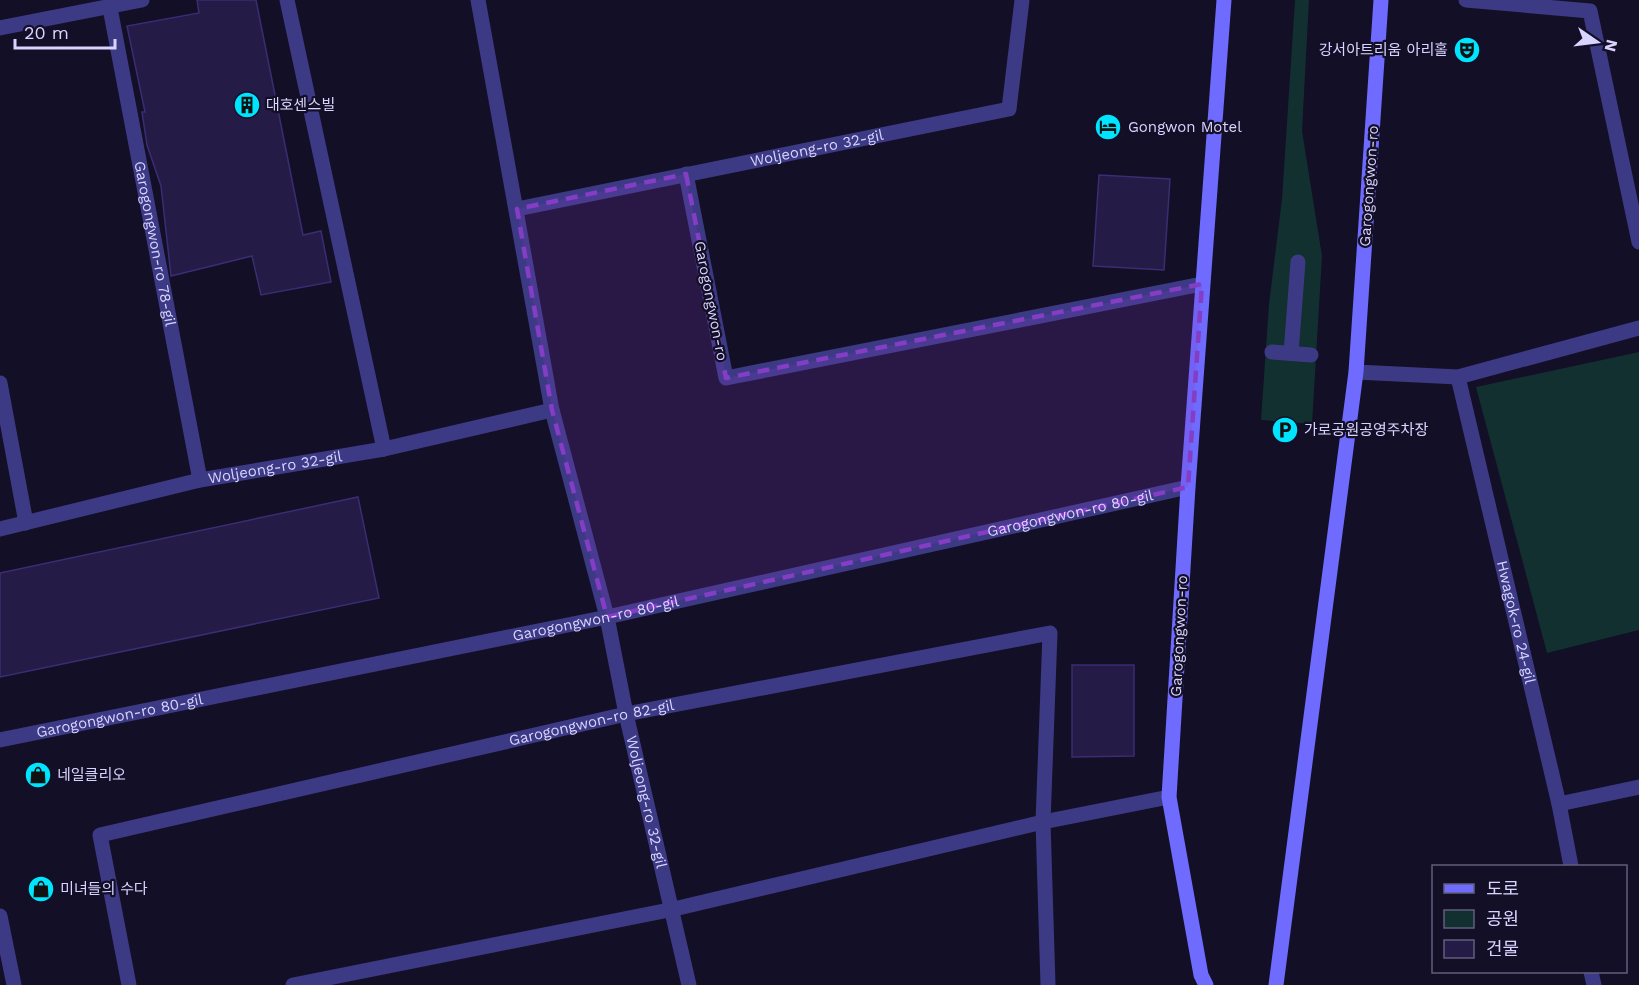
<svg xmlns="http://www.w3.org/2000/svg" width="1639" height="985" font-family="'Work Sans','Noto Sans KR',sans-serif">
<rect width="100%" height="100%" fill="#130f26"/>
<g fill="#12302f">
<polygon points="1295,0 1309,0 1302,131 1322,256 1312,424 1261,420 1269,304 1282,199"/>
<polygon points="1639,352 1639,630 1547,653 1476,387"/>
</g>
<g fill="#241b47" stroke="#3b2d73" stroke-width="1.5">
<polygon points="197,0 256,0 303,235 321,231 331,282 261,295 252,256 171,276 161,186 147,145 142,112 145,112 127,26 199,13"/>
<polygon points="1099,175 1170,179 1164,270 1093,266"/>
<polygon points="358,497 379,598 0,677 0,573"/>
<polygon points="1072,665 1134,665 1134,756 1072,757"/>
</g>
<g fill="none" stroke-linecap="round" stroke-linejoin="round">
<g stroke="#3d3a85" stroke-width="15">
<polyline points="287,0 384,449"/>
<polyline points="1466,0 1590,11 1639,242"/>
<path id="s1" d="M 110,8 L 200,480"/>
<polyline points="1356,372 1458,377 1639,328"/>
<path id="s2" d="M 1458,377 L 1559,804 L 1571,866"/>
<polyline points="0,383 26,523"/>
<polyline points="1559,804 1639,787"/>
<polyline points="1591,972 1594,985"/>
<path id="s3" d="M 129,985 L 100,835 L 626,714 L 1050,633 L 1043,822 L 1048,985"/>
</g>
<g stroke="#3d3a85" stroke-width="15">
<polyline points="1272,352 1311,355"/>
<polyline points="1291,353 1298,262"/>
</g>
<g stroke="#3d3a85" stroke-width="15">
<path id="s4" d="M 478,0 L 552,410 L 607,617 L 626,714 L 689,985"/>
<polyline points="0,28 142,0"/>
<polyline points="686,174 726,378 1202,284"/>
<path id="s5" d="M 517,209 L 1009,109 L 1022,0"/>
<path id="s6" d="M 0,529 L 200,480 L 384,449 L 552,410"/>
<path id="s7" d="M 0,740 L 607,617 L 1188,487"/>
<polyline points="0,916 14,985"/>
<polyline points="293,985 674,909 1043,822 1169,797"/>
</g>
<g stroke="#6f6bff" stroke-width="15">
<polyline points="1206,985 1201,975 1169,797 1188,487 1224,0"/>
<polyline points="1276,985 1356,372 1381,0"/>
</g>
</g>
<path fill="#843dc5" fill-opacity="0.2" stroke="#843dc5" stroke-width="4.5" stroke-dasharray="12 8" stroke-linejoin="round" d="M 686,174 L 726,378 L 1202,284 L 1188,487 L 607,617 L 552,410 L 517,209 Z"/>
<defs>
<symbol id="theatre-disc" viewBox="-11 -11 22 22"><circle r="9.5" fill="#00e5ff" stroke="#130f26"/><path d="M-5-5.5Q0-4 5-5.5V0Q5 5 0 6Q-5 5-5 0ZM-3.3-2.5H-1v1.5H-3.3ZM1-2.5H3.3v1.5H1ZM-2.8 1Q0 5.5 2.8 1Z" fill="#111"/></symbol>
<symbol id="building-disc" viewBox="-11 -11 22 22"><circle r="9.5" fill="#00e5ff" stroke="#130f26"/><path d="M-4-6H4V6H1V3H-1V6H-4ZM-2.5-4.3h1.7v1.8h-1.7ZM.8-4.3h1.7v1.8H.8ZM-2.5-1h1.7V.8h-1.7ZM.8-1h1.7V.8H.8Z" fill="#111"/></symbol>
<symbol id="hotel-disc" viewBox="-11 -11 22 22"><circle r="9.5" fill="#00e5ff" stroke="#130f26"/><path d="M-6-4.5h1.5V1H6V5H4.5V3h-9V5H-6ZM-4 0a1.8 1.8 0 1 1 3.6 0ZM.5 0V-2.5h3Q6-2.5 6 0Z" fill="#111"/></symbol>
<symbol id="parking-disc" viewBox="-11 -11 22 22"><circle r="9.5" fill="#00e5ff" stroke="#130f26"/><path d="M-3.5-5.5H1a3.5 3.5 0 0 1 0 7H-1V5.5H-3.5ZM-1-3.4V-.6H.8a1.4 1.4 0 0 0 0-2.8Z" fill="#111"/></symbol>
<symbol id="shop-disc" viewBox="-11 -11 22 22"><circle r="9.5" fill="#00e5ff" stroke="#130f26"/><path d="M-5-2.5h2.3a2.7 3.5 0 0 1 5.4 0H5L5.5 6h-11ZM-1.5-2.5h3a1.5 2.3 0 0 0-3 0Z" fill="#111"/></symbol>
</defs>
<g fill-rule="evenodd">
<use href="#theatre-disc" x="1452" y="35" width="30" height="30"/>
<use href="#building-disc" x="232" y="90" width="30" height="30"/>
<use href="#hotel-disc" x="1093" y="112" width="30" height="30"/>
<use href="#parking-disc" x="1270" y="415" width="30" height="30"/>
<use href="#shop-disc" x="23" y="760" width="30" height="30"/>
<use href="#shop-disc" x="26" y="874" width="30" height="30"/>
</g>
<g text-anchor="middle" stroke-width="4.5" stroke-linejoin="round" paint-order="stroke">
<g font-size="15" fill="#d9d4ff" stroke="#130f26" text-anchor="start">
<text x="1448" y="55" text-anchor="end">강서아트리움 아리홀</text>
<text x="266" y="110">대호센스빌</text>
<text x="1128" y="132">Gongwon Motel</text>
<text x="1304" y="435">가로공원공영주차장</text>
<text x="57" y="780">네일클리오</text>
<text x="60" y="894">미녀들의 수다</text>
</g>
<g font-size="15" fill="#d9d4ff" stroke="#130f26">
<text dy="5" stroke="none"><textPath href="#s5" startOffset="306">Woljeong-ro 32-gil</textPath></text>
<text transform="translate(1369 186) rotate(-86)" y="5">Garogongwon-ro</text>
<text dy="5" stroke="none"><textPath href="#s1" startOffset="240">Garogongwon-ro 78-gil</textPath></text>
<text transform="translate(711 301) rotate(79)" y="5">Garogongwon-ro</text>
<text dy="5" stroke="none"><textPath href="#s6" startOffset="282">Woljeong-ro 32-gil</textPath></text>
<text dy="5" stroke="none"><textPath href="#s7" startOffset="1094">Garogongwon-ro 80-gil</textPath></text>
<text dy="5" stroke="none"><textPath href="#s7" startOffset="608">Garogongwon-ro 80-gil</textPath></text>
<text dy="5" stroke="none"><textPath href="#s2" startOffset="252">Hwagok-ro 24-gil</textPath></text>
<text transform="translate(1179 636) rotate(-87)" y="5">Garogongwon-ro</text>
<text dy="5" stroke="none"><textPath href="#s7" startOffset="122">Garogongwon-ro 80-gil</textPath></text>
<text dy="5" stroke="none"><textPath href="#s3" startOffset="657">Garogongwon-ro 82-gil</textPath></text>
<text dy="5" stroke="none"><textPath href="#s4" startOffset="820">Woljeong-ro 32-gil</textPath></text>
</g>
</g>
<rect x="1432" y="865" width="195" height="108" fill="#130f26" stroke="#625e7d" stroke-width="1.5"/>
<rect x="1444" y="884" width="30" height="9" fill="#6f6bff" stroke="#625e7d" stroke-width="1.5"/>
<text x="1486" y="895" font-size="18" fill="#d9d4ff">도로</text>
<rect x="1444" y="910" width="30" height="18" fill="#12302f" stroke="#625e7d" stroke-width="1.5"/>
<text x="1486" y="925" font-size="18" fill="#d9d4ff">공원</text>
<rect x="1444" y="940" width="30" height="18" fill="#241b47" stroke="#625e7d" stroke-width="1.5"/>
<text x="1486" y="955" font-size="18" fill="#d9d4ff">건물</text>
<g transform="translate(1597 42) rotate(104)" stroke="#130f26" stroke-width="4.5" paint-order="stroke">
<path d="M0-4.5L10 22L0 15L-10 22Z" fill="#d9d4ff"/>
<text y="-9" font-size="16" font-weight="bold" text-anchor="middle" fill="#d9d4ff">N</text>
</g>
<path d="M15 39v9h100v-9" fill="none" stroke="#d9d4ff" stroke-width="3"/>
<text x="24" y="39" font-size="18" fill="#d9d4ff" stroke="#130f26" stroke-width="4.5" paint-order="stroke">20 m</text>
</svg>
